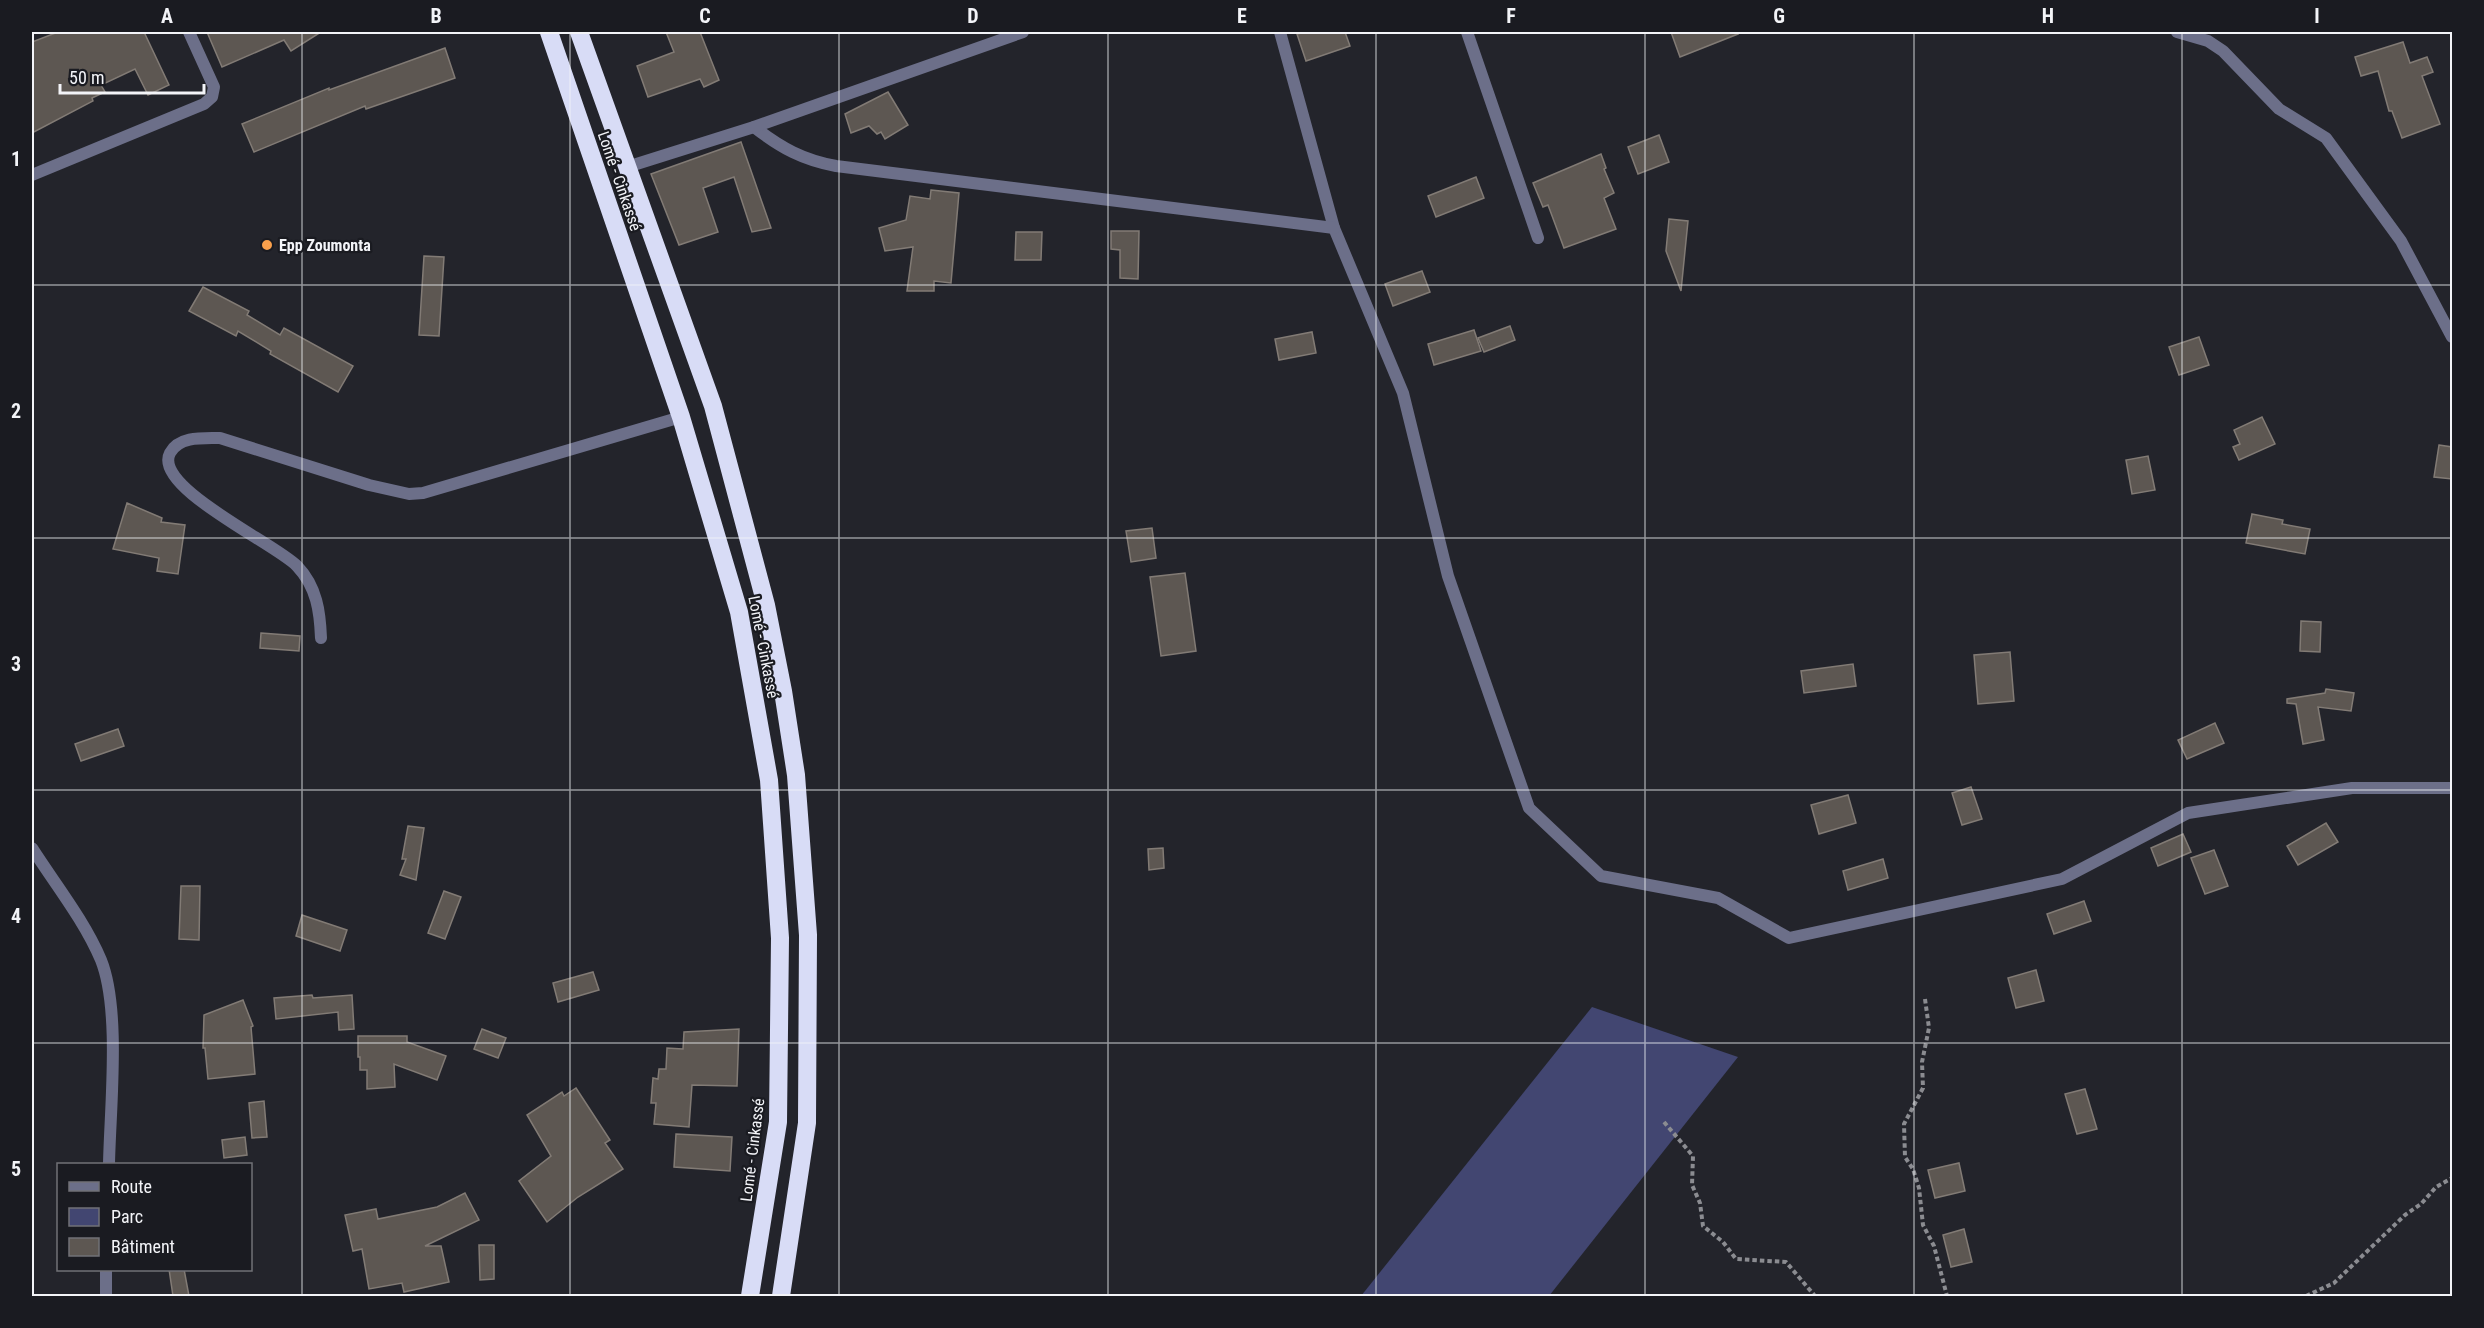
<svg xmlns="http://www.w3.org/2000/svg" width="2484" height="1328" font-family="'Roboto Condensed',sans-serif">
<rect width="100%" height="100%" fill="#23242b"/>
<polygon fill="#424671" points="1592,1007 1738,1057 1549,1296 1361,1296"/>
<g fill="#5d5752" stroke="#827b75" stroke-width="1.5">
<polygon points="58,32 144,32 169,85 148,95 135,69 101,85 105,92 92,98 93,101 32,133 32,42"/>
<polygon points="207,32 321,32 291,51 284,40 222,67"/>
<polygon points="666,32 700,32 719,80 704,87 700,79 648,97 637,66 674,52"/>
<polygon points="1306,32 1345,32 1350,46 1306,61 1297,34"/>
<polygon points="1671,32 1737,32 1738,34 1680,57"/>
<polygon points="2403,42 2410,63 2427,57 2433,72 2422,76 2440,124 2402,138 2392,111 2389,111 2378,71 2361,76 2355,57"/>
<polygon points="445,48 455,78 366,109 365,106 254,152 242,124 329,88 329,90"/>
<polygon points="888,92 908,125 885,139 881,132 877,134 869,126 851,133 845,114"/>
<polygon points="1659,135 1669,162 1638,174 1628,147"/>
<polygon points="741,142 771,228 752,232 734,177 703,188 718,232 679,245 651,174"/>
<polygon points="1601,154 1606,168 1604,169 1614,193 1604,198 1616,229 1564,248 1548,205 1543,207 1533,183"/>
<polygon points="1476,177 1484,198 1436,217 1428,196"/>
<polygon points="931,190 959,193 951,283 934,281 934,291 907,291 913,247 885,251 879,228 906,220 910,196 930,199"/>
<polygon points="1669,219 1688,221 1681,291 1666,251"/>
<polygon points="1111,231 1139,231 1138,279 1120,278 1120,250 1111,249"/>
<polygon points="1016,232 1042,232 1041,260 1015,260"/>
<polygon points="424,256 444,257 439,336 419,335"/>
<polygon points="1422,271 1430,292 1393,306 1385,284"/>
<polygon points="203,287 249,311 247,315 280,335 284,328 353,366 338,392 270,354 271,351 238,331 236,336 189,311"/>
<polygon points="1510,326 1515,340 1484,352 1478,338"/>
<polygon points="1474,330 1481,351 1434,365 1428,344"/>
<polygon points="1312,332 1316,353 1279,360 1275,339"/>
<polygon points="2199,337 2209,365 2179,375 2169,347"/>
<polygon points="2262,417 2275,444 2239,460 2233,447 2240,444 2234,430"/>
<polygon points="2439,445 2452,447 2452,479 2434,477"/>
<polygon points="2148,456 2155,490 2132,494 2126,460"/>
<polygon points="127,503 162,518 161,522 185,525 178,574 157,571 159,558 113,549"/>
<polygon points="2252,514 2283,520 2282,524 2310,529 2305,554 2246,543"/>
<polygon points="1152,528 1156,558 1131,562 1126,531"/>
<polygon points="1185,573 1196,651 1161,656 1150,577"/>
<polygon points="2301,621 2321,622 2320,652 2300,651"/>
<polygon points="261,633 300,636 299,651 260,648"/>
<polygon points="2010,652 2014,701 1978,704 1974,655"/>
<polygon points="1853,664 1856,686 1804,693 1801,671"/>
<polygon points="2326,689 2354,693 2351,711 2318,707 2324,740 2303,744 2296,704 2287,703 2287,699 2325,693"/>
<polygon points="2215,723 2224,743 2187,759 2178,740"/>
<polygon points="118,729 124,746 81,761 75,744"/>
<polygon points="1971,787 1982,819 1962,825 1952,793"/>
<polygon points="1848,795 1856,823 1819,834 1811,805"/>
<polygon points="2326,823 2338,842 2298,865 2287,846"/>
<polygon points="408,826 424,828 416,880 400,875 406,859 402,859"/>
<polygon points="2183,834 2191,852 2158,866 2151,848"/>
<polygon points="1163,848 1164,868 1149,870 1148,849"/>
<polygon points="2214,850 2228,886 2205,894 2191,858"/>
<polygon points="1883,859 1888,878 1848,890 1843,871"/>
<polygon points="181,886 200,886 199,940 179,939"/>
<polygon points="444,891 461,897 445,939 428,933"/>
<polygon points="2084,901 2091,921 2054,934 2047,914"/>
<polygon points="302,915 347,930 340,951 296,936"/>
<polygon points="2036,970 2044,1001 2016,1008 2008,978"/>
<polygon points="593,972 599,990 558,1002 553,983"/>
<polygon points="312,995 313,998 352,995 354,1029 339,1030 338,1012 276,1019 274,998"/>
<polygon points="243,1000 253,1026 251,1027 255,1074 208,1079 205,1048 203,1048 204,1015"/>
<polygon points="482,1029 506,1038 498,1058 474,1049"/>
<polygon points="739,1029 737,1086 692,1085 689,1127 654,1124 656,1103 651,1103 653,1078 658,1079 659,1069 666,1069 667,1048 683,1049 684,1032"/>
<polygon points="358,1036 407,1036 407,1042 446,1056 437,1080 394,1064 395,1087 367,1089 367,1070 360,1070 360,1057 358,1057"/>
<polygon points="576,1088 610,1140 605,1143 623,1169 578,1197 547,1222 519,1181 551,1156 527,1115 562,1092 564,1096"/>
<polygon points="2085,1089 2097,1129 2077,1134 2065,1094"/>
<polygon points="264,1101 267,1137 252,1138 249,1103"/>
<polygon points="676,1134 732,1137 730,1171 674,1167"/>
<polygon points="245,1137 247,1155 224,1158 222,1140"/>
<polygon points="1959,1163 1965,1191 1935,1198 1928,1170"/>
<polygon points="465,1193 479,1220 425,1246 441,1246 449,1282 404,1292 402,1283 369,1289 362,1249 353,1251 345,1215 376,1209 378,1219 437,1207"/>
<polygon points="1964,1229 1972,1262 1951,1267 1943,1235"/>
<polygon points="479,1245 494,1245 494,1279 480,1280"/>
<polygon points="169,1269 184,1269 189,1296 173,1296"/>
</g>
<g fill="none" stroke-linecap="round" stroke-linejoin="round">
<g stroke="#8b8c91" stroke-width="4" stroke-dasharray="4.5 3" stroke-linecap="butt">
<polyline points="1925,999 1929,1028 1922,1062 1923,1088 1904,1124 1905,1157 1913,1169 1919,1188 1923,1225 1934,1246 1947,1296"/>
<polyline points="1664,1122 1693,1156 1692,1185 1700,1203 1703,1226 1723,1242 1736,1259 1786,1262 1815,1296"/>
<polyline points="2306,1296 2334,1283 2405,1215 2421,1204 2436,1187 2452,1178"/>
</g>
<g stroke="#6c6f89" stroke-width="12">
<polyline points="1280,32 1334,228 1403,393 1448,576 1529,808 1601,876 1718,898 1789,938 2062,879 2188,813 2352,788 2452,788"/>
<polyline points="1467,32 1538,238"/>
<polyline points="2177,32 2208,41 2223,51 2279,109 2326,138 2401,241 2452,337"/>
<path d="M 754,127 C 781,148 803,160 836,166 L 1334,228"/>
<polyline points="627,167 754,127 1023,32"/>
<polyline points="32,175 204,104 212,97 214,87 189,32"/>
<path d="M 321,638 C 320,612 317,587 297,566 C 276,544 152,487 170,453 C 179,436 203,438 220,438 L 369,485 L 409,494 L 423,493 L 681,417"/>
<path d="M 32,848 C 55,884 84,920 101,960 C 121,1010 110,1109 109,1164"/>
<polyline points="106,1296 106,1270"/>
</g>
<g stroke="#d8dcf6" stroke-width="18">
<polyline points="549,32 681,417 739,612 769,780 780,938 778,1122 750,1296"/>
<polyline points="579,32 713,406 766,605 783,691 796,775 808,935 807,1123 781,1296"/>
</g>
</g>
<path fill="none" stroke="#f3f4f8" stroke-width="1.5" stroke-opacity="0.55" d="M 302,32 L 302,1296M 570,32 L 570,1296M 839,32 L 839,1296M 1108,32 L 1108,1296M 1376,32 L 1376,1296M 1645,32 L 1645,1296M 1914,32 L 1914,1296M 2182,32 L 2182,1296M 32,285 L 2452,285M 32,538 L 2452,538M 32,790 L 2452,790M 32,1043 L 2452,1043"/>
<circle fill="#f9a04c" stroke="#1a1b21" stroke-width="2" cx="267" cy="245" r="6"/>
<g text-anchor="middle" stroke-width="4.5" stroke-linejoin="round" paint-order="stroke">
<g font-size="16" fill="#f3f4f8" stroke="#1a1b21">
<text transform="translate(620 181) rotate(71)" y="6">Lomé - Cinkassé</text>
<text transform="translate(764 647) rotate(79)" y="6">Lomé - Cinkassé</text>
<text transform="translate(752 1150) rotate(-83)" y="6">Lomé - Cinkassé</text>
</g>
<g font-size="16" font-weight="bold" fill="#f3f4f8" stroke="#1a1b21" text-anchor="start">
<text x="279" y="251">Epp Zoumonta</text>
</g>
</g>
<rect width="2484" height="1328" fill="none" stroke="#1a1b21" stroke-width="66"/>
<rect x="57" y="1163" width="195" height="108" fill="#1a1b21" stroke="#717277" stroke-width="1.5"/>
<rect x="69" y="1182" width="30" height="9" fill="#6c6f89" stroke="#717277" stroke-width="1.5"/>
<text x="111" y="1193" font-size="18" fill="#f3f4f8">Route</text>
<rect x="69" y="1208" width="30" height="18" fill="#424671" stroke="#717277" stroke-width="1.5"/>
<text x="111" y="1223" font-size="18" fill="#f3f4f8">Parc</text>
<rect x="69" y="1238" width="30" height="18" fill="#5d5752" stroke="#717277" stroke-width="1.5"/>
<text x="111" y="1253" font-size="18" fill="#f3f4f8">Bâtiment</text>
<path d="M60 84v9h144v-9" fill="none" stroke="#f3f4f8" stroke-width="3"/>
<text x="69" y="84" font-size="18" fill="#f3f4f8" stroke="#1a1b21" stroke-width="4.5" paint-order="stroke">50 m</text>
<rect x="33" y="33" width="2418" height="1262" fill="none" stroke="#f3f4f8" stroke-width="2"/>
<g font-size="20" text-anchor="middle" font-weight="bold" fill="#f3f4f8">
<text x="167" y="23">A</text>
<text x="436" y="23">B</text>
<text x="705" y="23">C</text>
<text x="973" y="23">D</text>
<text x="1242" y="23">E</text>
<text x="1511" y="23">F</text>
<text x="1779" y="23">G</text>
<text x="2048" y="23">H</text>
<text x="2317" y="23">I</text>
<text x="16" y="166">1</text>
<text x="16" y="418">2</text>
<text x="16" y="671">3</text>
<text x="16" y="923">4</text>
<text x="16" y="1176">5</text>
</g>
</svg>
